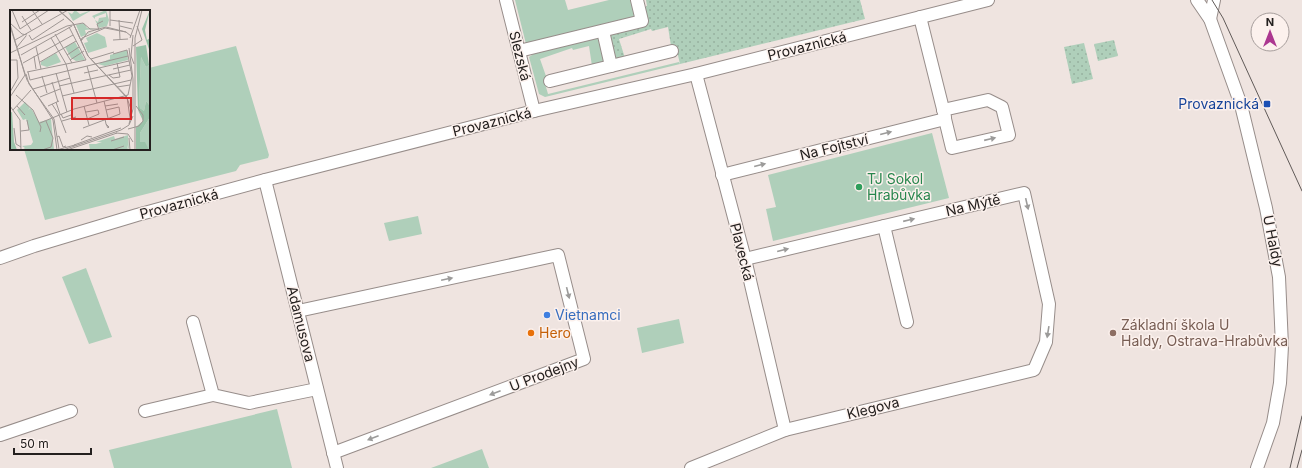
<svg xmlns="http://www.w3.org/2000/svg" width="1302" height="468" font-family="Inter,sans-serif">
<defs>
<pattern id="park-dots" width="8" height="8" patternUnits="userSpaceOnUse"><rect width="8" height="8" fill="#afcfba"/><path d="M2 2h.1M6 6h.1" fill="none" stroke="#96b19f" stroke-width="1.8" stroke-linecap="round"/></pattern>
</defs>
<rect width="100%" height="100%" fill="#efe4e0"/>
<g fill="#afcfba">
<polygon points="515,0 565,0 568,10 609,0 635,0 635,20 624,19 546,38 539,44 526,44"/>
<polygon points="596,38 599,38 604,62 592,66 589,46 573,50 572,48 540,59 547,79 544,80 548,94 679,62 680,64 545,97 539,94 529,57 535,53"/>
<polygon points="236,46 269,155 268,158 240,165 236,171 45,220 24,149 149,149 149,68"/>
<polygon points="932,133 949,198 773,241 766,209 776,207 768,175"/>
<polygon points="418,216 422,234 389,241 384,223"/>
<polygon points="86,268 112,337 89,344 62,277"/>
<polygon points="679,319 684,343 642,353 637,328"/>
<polygon points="277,409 292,468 114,468 109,450"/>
<polygon points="482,449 489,468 431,468"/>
</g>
<g fill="url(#park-dots)">
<polygon points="646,0 860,0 865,19 680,64 676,47 671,46 668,27 652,31 651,29 619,39 625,58 615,59 610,35 637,28 645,7 647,6"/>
<polygon points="1114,40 1118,56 1098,61 1094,44"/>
<polygon points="1084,43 1093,79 1072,84 1064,47"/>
</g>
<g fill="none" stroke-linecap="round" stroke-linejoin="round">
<defs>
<g id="minor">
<polyline points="506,0 534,111"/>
<polyline points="1197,0 1210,19 1241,105 1266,208 1279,277 1282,346 1280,383 1273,423 1257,468"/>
<polyline points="920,17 945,117"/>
<polyline points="1210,19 1214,0"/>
<polyline points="519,51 642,21 637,0"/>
<polyline points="611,66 672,51"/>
<polyline points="696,74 745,259 785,430"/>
<polyline points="550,81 611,66 603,31"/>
<polyline points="722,175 945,119 952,148 1009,135 1002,107 988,100 943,110"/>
<polyline points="265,180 337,468"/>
<polyline points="884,226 907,322"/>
<polyline points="0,258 34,246 137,215 265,180 534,111 696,74 988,0"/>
<polyline points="298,311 558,255 584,359 333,453"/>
<polyline points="193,322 213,395 249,403 317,389"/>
<polyline points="145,411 213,395"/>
<polyline points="0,435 71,411"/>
<polyline points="691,468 785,430 1034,370 1046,342 1049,304 1024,193 745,259"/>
</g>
</defs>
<use href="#minor" stroke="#978d8a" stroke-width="14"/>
<use href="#minor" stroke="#fff" stroke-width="12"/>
<g stroke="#605a58" stroke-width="1">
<polyline points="1212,0 1223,18 1302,191"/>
<polyline points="1290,468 1302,416"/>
<polyline points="1297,468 1302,450"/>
</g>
</g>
<defs><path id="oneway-solid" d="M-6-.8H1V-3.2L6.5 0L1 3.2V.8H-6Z"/></defs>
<g fill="#9c9b9a">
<use href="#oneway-solid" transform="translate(886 133) rotate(-14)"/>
<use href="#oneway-solid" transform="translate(990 139) rotate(-13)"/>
<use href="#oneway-solid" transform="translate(760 165) rotate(-14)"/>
<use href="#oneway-solid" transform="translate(1027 204) rotate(77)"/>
<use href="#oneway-solid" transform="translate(909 220) rotate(-13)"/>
<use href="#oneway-solid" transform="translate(783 250) rotate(-14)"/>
<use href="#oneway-solid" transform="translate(447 279) rotate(-12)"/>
<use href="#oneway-solid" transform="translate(568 293) rotate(76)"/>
<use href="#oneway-solid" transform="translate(1048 332) rotate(99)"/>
<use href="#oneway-solid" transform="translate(495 393) rotate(159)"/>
<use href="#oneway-solid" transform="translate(373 438) rotate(159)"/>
</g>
<rect fill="#1a4fb4" stroke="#fcf1ed" stroke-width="1.5" x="1263" y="100" width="8" height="8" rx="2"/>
<circle fill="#2e9e5b" stroke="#fcf1ed" stroke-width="1.5" cx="859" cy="187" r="4"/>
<circle fill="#3f7fe0" stroke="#fcf1ed" stroke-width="1.5" cx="547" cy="315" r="4"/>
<circle fill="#e8710a" stroke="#fcf1ed" stroke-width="1.5" cx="531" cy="333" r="4"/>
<circle fill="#8d6e63" stroke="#fcf1ed" stroke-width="1.5" cx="1113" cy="333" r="4"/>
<g text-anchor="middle" stroke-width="3" stroke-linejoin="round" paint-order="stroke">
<g font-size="14" fill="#24201f" stroke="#fcf1ed">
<text transform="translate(807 46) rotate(-14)" y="5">Provaznická</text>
<text transform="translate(520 56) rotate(76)" y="5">Slezská</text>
<text transform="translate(492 122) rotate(-14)" y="5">Provaznická</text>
<text transform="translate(834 147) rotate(-14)" y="5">Na Fojtství</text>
<text transform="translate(179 204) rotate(-15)" y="5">Provaznická</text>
<text transform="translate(973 205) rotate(-13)" y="5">Na Mýtě</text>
<text transform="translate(1273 241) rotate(79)" y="5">U Haldy</text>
<text transform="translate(742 252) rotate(76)" y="5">Plavecká</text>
<text transform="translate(301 324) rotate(76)" y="5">Adamusova</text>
<text transform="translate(544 374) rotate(-21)" y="5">U Prodejny</text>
<text transform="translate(873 408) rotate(-14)" y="5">Klegova</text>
</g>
<g font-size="14" fill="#164399" stroke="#fcf1ed" text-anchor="end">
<text x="1259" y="109">Provaznická</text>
</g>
<g font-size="14" fill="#27864d" stroke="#fcf1ed" text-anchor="start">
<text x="867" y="184">TJ Sokol<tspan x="867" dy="16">Hrabůvka</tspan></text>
</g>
<g font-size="14" fill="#366cbe" stroke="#fcf1ed" text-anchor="start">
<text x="555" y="320">Vietnamci</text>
</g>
<g font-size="14" fill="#785e54" stroke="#fcf1ed" text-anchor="start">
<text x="1121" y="330">Základní škola U<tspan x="1121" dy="16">Haldy, Ostrava-Hrabůvka</tspan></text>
</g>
<g font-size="14" fill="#c56008" stroke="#fcf1ed" text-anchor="start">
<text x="539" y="338">Hero</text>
</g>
</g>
<g transform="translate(10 10)">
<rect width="140" height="140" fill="#efe4e0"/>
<path d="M 65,0 L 70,4 L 82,0 L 63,11 L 58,2 L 62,4 ZM 96,0 L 99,10 L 97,16 L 89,18 L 85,10 L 88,12 L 89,8 L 96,7 L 96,3 L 85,7 L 85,9 L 82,6 ZM 131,47 L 136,57 L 139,55 L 140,57 L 140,96 L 136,91 L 134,101 L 130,98 L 129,91 ZM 15,92 L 20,98 L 18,100 L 21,98 L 29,112 L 41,109 L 44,140 L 12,140 L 15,138 L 12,136 L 21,135 L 23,132 L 16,109 L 13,110 L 7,100 ZM 140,107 L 140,140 L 139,140 L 130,132 L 130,123 ZM 118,125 L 119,140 L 117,135 L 118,140 L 80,140 L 79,134 L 86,134 L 92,132 L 86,132 L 104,126 L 105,129 Z" fill="#afcfba"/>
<path d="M 140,0 L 135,20 L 137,30 L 140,28 L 140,42 L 132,19 ZM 136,35 L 139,55 L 136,57 L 131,47 L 129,91 L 130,98 L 134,101 L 136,91 L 140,96 L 140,107 L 130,123 L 130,132 L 135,132 L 139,140 L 126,140 L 126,117 L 133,111 L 128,100 L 126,37 ZM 2,102 L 4,132 L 7,140 L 0,139 L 0,103 Z" fill="#9ac3a9"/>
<path d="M 87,23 L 95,27 L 97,37 L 78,43 L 74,33 L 78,32 L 76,28 Z" fill="#afcfba"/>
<path d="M 74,13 L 77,18 L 85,19 L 75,20 L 76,24 L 88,19 L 71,27 L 66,15 Z" fill="#afcfba"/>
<path d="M 65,32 L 75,50 L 66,51 L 61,48 L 55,37 ZM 117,40 L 118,50 L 95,56 L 88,54 L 100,49 L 100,45 ZM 46,43 L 51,52 L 37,57 L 31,55 L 31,52 Z" fill="#afcfba"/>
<path fill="none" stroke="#9e9693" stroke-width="1" d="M 2,0 L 10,19 L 39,0M 22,0 L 32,14M 48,0 L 63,13 L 78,46 L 117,87 L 120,108M 49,0 L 63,13 L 78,46 L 117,88 L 122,102M 12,6 L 21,20M 100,10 L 123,13M 109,10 L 110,29M 12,12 L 30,0M 0,13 L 12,24 L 17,25M 0,14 L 15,65 L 0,87M 0,16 L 17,70 L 43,110 L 47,140M 100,16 L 100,0M 110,16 L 122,19M 89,20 L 87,14 L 93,11M 45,24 L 62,53M 19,25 L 22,30 L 54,9M 123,25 L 121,46 L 124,54M 41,28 L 56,54 L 64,83M 120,28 L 130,0M 5,30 L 58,0M 103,30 L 118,29M 71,31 L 72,28 L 95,18 L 116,22M 71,31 L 78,22 L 96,17 L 116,22 L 121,26M 123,36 L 132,30 L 127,16M 7,37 L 16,26M 26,37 L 31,59M 119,38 L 123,69 L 123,99 L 119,114M 0,43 L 57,16 L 73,13 L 80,19 L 88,19M 11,45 L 62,16M 57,45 L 69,37M 24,46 L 26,59M 81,49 L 104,42M 0,50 L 7,50 L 8,68 L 0,82M 60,50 L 74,41M 30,52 L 66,31M 13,53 L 63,25M 77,56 L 87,93M 89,58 L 119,51M 103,59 L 120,55M 17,62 L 76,50 L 59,17M 18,62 L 20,70 L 118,46M 46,63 L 57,102M 74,63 L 88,60M 16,64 L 19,74 L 44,109 L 49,139M 99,65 L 103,68 L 110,67 L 107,53M 32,66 L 37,83M 42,72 L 48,92M 49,76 L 121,60M 107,77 L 120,75M 23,79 L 60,68M 6,85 L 23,100 L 31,117 L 30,122M 52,86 L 121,70M 30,87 L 50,79M 94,91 L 98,108M 46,92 L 50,104M 42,94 L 49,105M 0,96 L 10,110 L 11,140M 7,96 L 15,105M 38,96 L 49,91M 74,96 L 79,115M 95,96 L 108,94M 3,100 L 21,80M 76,102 L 88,100 L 89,104 L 77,109M 51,104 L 53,108 L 61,105M 49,105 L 56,123M 95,109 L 96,114 L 98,118 L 99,117 L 96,114M 52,111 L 66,107M 30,113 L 64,99 L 118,85 L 122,66 L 117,40 L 103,44M 4,118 L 6,134 L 11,137M 73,118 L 110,104 L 109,97 L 96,100M 118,119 L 129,116 L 133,111 L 133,105 L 126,96M 111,120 L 119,115 L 123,106M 11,121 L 19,120 L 17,110M 106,123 L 118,124 L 123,132M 47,127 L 49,126 L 53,137 L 56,136M 119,128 L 120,140M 71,130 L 77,126 L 82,127M 101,131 L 114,127M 64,135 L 111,118M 50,139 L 65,135M 32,140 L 41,137 L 43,128 L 36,111M 53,140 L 111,120M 57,140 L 107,123M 102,140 L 114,136M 125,140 L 125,28 L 132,0"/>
<path fill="#d62828" fill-opacity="0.15" stroke="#d62828" stroke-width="2" d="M 62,88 L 121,88 L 121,109 L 62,109 Z"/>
<rect width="140" height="140" fill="none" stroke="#24201f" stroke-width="2"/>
</g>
<g transform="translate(1270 32)"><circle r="19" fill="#fcf1ed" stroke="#a69d9b"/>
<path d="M0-3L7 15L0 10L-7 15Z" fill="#ac3790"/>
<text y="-6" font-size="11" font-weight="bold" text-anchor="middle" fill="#24201f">N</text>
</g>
<path d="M14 448v6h77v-6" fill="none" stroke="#24201f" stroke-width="2"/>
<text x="20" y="448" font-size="12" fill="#24201f" stroke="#fcf1ed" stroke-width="3" paint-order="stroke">50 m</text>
</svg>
